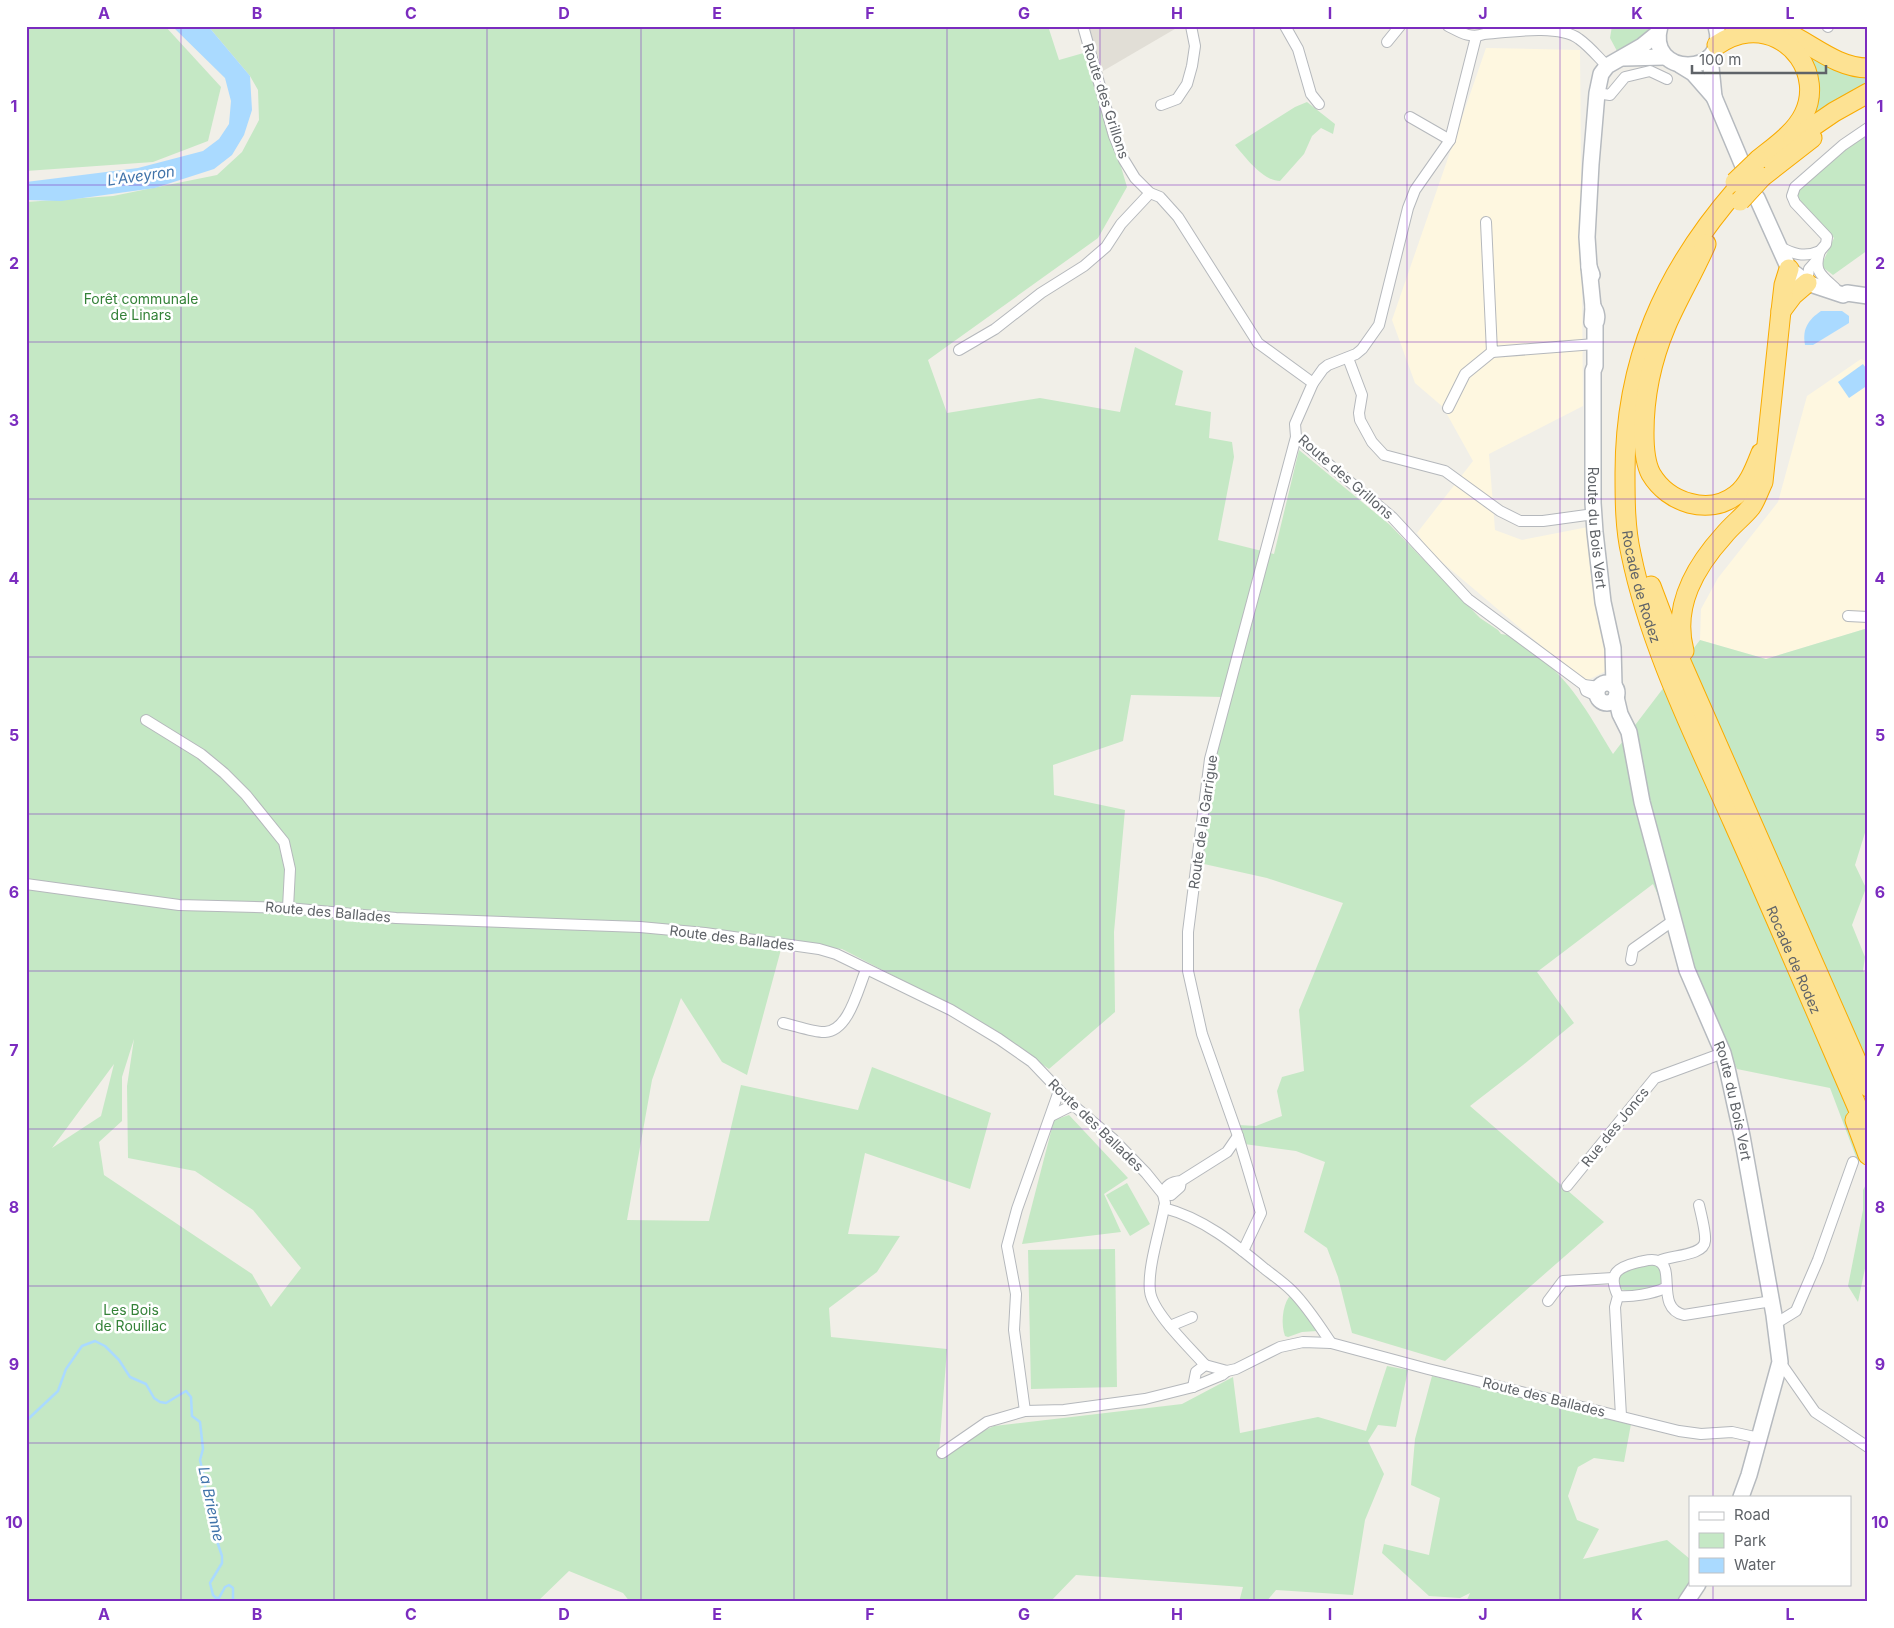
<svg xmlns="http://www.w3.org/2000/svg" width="1894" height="1628" font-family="Inter,sans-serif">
<rect width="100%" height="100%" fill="#f1efe8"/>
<g fill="#fef7e0">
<polygon points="1486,48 1580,50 1583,406 1489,454 1495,530 1522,540 1588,527 1608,670 1584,682 1430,552 1417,533 1473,461 1443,407 1415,383 1392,320"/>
<polygon points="1861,359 1868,362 1868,628 1766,659 1700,640 1701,609 1718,578 1778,502 1807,396"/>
</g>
<polygon fill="#e1ded6" points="1088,26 1180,26 1103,71"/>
<g fill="#c5e8c5" fill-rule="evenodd">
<polygon points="26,26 165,26 221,87 208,141 153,162 26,171"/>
<path d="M 208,26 L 1048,26 L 1059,60 L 1087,52 L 1127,187 L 1098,238 L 928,360 L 947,413 L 1040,398 L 1120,412 L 1135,347 L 1183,371 L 1175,405 L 1211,412 L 1209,438 L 1232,442 L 1234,457 L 1218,540 L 1274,554 L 1299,450 L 1390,525 L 1480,618 L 1498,630 L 1501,634 L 1507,635 C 1519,643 1531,651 1543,660 C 1573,684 1593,721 1613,754 L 1700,640 L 1766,659 L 1868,628 L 1868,823 L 1855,865 L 1866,888 L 1852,925 L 1865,957 L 1863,971 L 1868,975 L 1868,1156 L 1858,1162 L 1830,1088 L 1737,1069 L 1653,884 L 1537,972 L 1574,1023 L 1523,1065 L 1470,1106 L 1604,1222 L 1445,1361 L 1352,1333 L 1338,1277 L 1327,1248 L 1304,1232 L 1325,1162 L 1296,1151 L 1244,1144 L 1238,1125 L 1256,1126 L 1282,1116 L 1277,1091 L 1282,1077 L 1304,1071 L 1299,1010 L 1343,903 L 1267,878 L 1204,864 L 1208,762 L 1223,697 L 1131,695 L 1123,741 L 1053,765 L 1054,795 L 1125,810 L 1114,932 L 1115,1012 L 1049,1069 L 973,1017 L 842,949 L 783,942 L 747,1075 L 722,1062 L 681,998 L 652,1080 L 627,1220 L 709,1221 L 741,1085 L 858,1110 L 872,1067 L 991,1113 L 970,1189 L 865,1153 L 848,1234 L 900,1236 L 877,1272 L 829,1308 L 831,1337 L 947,1349 L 939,1452 L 994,1426 L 1182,1404 L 1233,1377 L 1240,1433 L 1318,1417 L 1366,1431 L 1387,1366 L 1408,1370 L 1396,1427 L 1378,1425 L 1368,1441 L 1384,1474 L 1365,1520 L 1353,1595 L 1276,1590 L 1266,1602 L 1239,1602 L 1243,1587 L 1076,1575 L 1050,1602 L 630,1602 L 623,1593 L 569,1571 L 537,1602 L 26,1602 L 26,202 L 113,196 L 217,175 L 242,152 L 259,120 L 258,90 L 250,76 ZM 134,1039 L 127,1086 L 128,1158 L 195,1171 L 253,1210 L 301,1268 L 271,1307 L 252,1274 L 104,1175 L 99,1142 L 122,1121 L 122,1077 ZM 114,1064 L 101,1116 L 52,1148 Z"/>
<path d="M 1612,26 L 1650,26 C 1643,41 1633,46 1617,51 L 1610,38 Z"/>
<polygon points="1793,41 1868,72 1868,87 1807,121"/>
<path d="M 1307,102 L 1335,124 L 1333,134 L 1321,128 L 1312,136 L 1304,154 L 1280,181 C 1263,181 1245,157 1235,145 L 1295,107 Z"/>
<polygon points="1868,133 1868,250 1833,275 1821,266 1834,238 1798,199 1798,191 1844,151"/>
<polygon points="1069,1115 1128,1178 1104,1194 1121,1232 1022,1244 1054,1120"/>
<polygon points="1868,1181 1868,1254 1858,1302 1848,1286 1863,1210 1863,1190"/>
<polygon points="1127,1183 1150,1224 1130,1236 1106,1195"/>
<polygon points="1115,1249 1117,1387 1031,1389 1028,1250"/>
<path d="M 1651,1264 L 1660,1267 L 1663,1281 C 1655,1291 1632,1293 1620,1289 L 1617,1283 L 1620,1272 Z"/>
<path d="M 1289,1297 L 1295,1298 L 1311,1319 L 1317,1331 L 1302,1332 L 1288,1337 L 1285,1336 C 1281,1325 1282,1307 1289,1297 Z"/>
<polygon points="1432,1376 1631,1424 1624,1462 1594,1458 1578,1467 1568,1496 1577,1520 1599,1529 1583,1559 1667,1540 1690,1559 1690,1584 1681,1602 1466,1602 1470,1593 1460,1598 1429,1596 1382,1553 1384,1544 1429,1555 1440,1498 1411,1485 1415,1439"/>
</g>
<g fill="#aadaff">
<polygon points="172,26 208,26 250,76 252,110 244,135 232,155 214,169 155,188 61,201 26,200 26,182 138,168 203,151 219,139 229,124 231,101 225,78"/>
<path d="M 1821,311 L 1842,311 L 1849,316 L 1849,323 L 1813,345 L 1805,345 C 1802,329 1808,320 1821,311 Z"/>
<polygon points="1863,364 1868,371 1868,385 1849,398 1838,382"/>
</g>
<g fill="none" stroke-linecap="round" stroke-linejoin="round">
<polyline stroke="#aadaff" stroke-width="2.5" points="26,1421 58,1391 66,1369 82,1346 95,1341 105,1346 119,1360 130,1377 146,1384 154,1398 160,1402 166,1403 186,1391 191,1397 192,1416 200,1422 203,1449 200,1460 205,1481 205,1490 211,1495 213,1502 212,1519 214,1532 222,1556 222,1563 210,1583 213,1595 216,1598 219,1598 225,1587 229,1585 233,1588 233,1599 230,1602"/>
<defs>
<g id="street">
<polyline points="1083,26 1114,136 1124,160 1135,178 1150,193 1160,197 1178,217 1258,343 1313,383"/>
<polyline points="1285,26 1298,49 1311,94 1319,104"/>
<path d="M 1448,26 C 1460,32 1470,39 1484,34 C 1509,32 1559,24 1579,39 C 1589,46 1598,57 1607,66"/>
<polyline points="1827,26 1828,27"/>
<polyline points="1476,37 1450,140 1415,190 1408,208 1379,325 1362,349 1356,354 1328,365 1323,369 1313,383 1295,424 1296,437 1392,517 1468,599 1584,685 1586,691 1597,696"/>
<polyline points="1387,42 1400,26"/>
<polyline points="1597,93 1610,95 1625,77 1650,71 1667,79"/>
<polyline points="1161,105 1177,99 1187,84 1192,66 1195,46 1191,26"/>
<polyline points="1410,117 1450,140"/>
<polyline points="1486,222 1492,352 1595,344"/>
<path d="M 1778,246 C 1793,254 1804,258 1820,251 C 1813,271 1821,275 1835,288"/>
<polyline points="1820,251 1826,244 1827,237 1795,203 1792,196 1795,187 1843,145 1868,128"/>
<polyline points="1807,283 1809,269 1817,260"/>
<polyline points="959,350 995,329 1041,293 1084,266 1106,247 1121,224 1150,193"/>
<polyline points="1348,358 1362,395 1359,413 1360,420 1372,442 1384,455 1445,471 1500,511 1520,521 1543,521 1594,514"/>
<polyline points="1448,408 1465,374 1492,352"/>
<polyline points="1848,616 1868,617"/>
<polyline points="1584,685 1599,687"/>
<polyline points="146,720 201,754 224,773 246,795 284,842 290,869 288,908"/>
<path d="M 26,884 L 179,905 L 288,908 L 396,918 L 640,927 L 705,933 L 819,949 L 836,954 L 951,1010 L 999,1039 L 1032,1062 L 1073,1105 L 1112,1138 L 1146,1173 L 1163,1194 L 1165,1203 C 1161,1227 1147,1268 1150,1291 C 1152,1312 1190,1348 1205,1365"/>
<polyline points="1631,960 1633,949 1674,920"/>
<path d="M 783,1023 C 793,1025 816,1033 825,1032 C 849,1031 858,988 866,970"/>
<polyline points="1051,1116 1073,1105"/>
<path d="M 1181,1181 L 1180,1187 L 1171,1195 L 1163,1194 C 1166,1185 1171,1182 1181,1181 L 1227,1152 L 1238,1136"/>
<polyline points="1567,1186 1655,1078 1723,1053"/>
<path d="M 1164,1208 C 1203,1218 1235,1244 1265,1269 C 1274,1276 1284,1283 1292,1291 C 1307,1306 1319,1325 1331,1343"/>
<polyline points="1243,1251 1261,1213 1238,1136 1202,1034 1188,971 1188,932 1210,759 1296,437"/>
<path d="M 1659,1261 C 1671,1255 1704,1256 1705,1241 C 1706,1232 1701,1214 1699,1205"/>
<path d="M 1618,1296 C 1632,1297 1652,1294 1665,1288"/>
<polyline points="1548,1301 1563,1281 1613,1278"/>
<polyline points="1775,1324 1796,1311 1818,1260 1853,1162"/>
<polyline points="1170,1326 1192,1317"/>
<polyline points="1780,1362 1815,1412 1868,1447"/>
<polyline points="1205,1365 1227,1371 1236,1369 1280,1347 1303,1342 1331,1343 1428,1369 1679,1431 1701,1434 1732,1432 1759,1438"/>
<polyline points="1193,1387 1196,1372 1205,1365"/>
<polyline points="1025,1411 1014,1330 1016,1294 1007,1246 1017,1209 1059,1091"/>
<path d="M 1621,1416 L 1615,1307 L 1618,1296 C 1607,1273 1618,1267 1639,1262 C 1645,1261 1652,1258 1658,1261 C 1676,1268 1655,1308 1684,1315 L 1772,1301"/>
<polyline points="942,1453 987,1422 1025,1411 1064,1410 1145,1399 1193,1387 1222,1375 1227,1371"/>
</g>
<g id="secondary">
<path d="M 1660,26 C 1645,78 1731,78 1716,26"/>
<polyline points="1710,57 1714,97 1743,166"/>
<polyline points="1624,58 1665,57"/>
<polyline points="1680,65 1693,73 1714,97"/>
<polyline points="1757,198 1789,269 1807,283 1843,295 1847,293 1868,296"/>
<polyline points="1589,267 1587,237 1591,164 1597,93 1601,74 1607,66 1642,46 1658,33"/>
<polyline points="1590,278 1592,275 1589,267 1593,307"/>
<path id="s1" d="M 1595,324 L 1592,322 L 1593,307 C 1597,312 1598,319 1595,324 L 1595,366 L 1593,371 L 1593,503 L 1595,532 L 1603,602 L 1613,648 L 1614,685"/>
<circle cx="1607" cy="693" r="10"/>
<path id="s2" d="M 1616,697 L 1620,714 L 1629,732 L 1642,802 L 1687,970 L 1723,1053 L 1727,1068 L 1742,1136 L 1774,1315 L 1780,1362 L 1749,1475 L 1741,1497"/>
<polyline points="1686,1602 1698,1584"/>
</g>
<g id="highway">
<path d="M 1783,31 C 1811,43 1836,68 1868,68"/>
<path d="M 1717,45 C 1726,39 1736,34 1748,33 C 1791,29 1823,75 1804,114 C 1795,133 1774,147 1758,160"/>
<polyline points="1793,140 1834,112 1868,93"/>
<polyline points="1762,177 1812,138"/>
<path id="s3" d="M 1737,189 C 1664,273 1625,361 1625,473 C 1625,500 1625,528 1631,554 C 1650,647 1695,736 1733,822 C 1779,925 1823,1028 1868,1132"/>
<path d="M 1706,244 C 1694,272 1678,298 1666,326 C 1652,359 1644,397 1644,433 C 1644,445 1645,463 1651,474 C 1668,503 1709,516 1736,495 C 1749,485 1755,468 1761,453"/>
<polyline points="1781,311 1793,295 1807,283"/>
<polyline points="1651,586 1671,639 1868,1087"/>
<path d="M 1684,651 C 1672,606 1695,567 1724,535 C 1732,525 1743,517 1751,507 C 1756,500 1759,490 1763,482 L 1781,311 L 1784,285 L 1789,269"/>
<polyline points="1855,1120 1868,1155"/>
</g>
</defs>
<use href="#street" stroke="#b5b8bc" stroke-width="12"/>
<use href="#secondary" stroke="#b6babf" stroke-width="18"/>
<use href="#highway" stroke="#f9ab00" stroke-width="21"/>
<use href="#street" stroke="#fff" stroke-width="10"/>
<use href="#secondary" stroke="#fff" stroke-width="15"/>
<use href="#highway" stroke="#fde293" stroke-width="19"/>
<defs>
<g id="highway-bridge">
<polyline points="1735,182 1758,160"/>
<polyline points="1740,201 1762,177"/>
</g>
</defs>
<use href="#highway-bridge" stroke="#f9ab00" stroke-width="21" stroke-linecap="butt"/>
<use href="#highway-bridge" stroke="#fde293" stroke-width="19"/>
</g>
<path fill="none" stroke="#7b2cbf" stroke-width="1" stroke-opacity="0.55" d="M 181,26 L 181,1602M 334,26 L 334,1602M 487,26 L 487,1602M 641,26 L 641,1602M 794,26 L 794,1602M 947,26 L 947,1602M 1100,26 L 1100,1602M 1254,26 L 1254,1602M 1407,26 L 1407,1602M 1560,26 L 1560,1602M 1713,26 L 1713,1497M 26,185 L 1868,185M 26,342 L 1868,342M 26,499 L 1868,499M 26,657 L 1868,657M 26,814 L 1868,814M 26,971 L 1868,971M 26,1129 L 1868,1129M 26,1286 L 1868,1286M 26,1443 L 1868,1443M 1713,1584 L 1713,1602"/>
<g text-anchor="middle" stroke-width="5" stroke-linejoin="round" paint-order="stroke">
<g font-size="14" fill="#5f6368" stroke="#fff">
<text transform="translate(1106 101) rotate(72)" y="5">Route des Grillons</text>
<text transform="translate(1346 477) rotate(41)" y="5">Route des Grillons</text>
<text dy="5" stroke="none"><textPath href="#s1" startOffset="241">Route du Bois Vert</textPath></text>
<text dy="5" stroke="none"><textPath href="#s3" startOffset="428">Rocade de Rodez</textPath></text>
<text transform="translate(1203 822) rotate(-82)" y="5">Route de la Garrigue</text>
<text transform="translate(328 912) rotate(5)" y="5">Route des Ballades</text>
<text transform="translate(732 938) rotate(7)" y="5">Route des Ballades</text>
<text dy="5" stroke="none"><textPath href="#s3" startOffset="832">Rocade de Rodez</textPath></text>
<text dy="5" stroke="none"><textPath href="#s2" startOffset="422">Route du Bois Vert</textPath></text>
<text transform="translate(1096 1125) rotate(44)" y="5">Route des Ballades</text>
<text transform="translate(1615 1127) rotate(-51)" y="5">Rue des Joncs</text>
<text transform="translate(1544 1397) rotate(14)" y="5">Route des Ballades</text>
</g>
<g font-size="14" fill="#348238" stroke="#fff">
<text x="141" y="304">Forêt communale<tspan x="141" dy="16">de Linars</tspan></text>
<text x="131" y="1315">Les Bois<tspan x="131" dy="16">de Rouillac</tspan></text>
</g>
<g font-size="15" font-style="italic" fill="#4174aa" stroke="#fff">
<text transform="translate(141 176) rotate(-8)" y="5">L'Aveyron</text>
<text transform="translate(211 1504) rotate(78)" y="5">La Brienne</text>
</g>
</g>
<rect width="1894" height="1628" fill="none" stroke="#ffffff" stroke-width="55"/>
<rect x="1689" y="1496" width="162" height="90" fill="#ffffff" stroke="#bfc1c3"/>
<rect x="1699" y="1512" width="25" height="8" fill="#ffffff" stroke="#bfc1c3"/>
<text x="1734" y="1520" font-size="15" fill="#5f6368">Road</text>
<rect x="1699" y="1533" width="25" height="15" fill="#c5e8c5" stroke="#bfc1c3"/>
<text x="1734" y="1546" font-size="15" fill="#5f6368">Park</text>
<rect x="1699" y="1558" width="25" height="15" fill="#aadaff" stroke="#bfc1c3"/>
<text x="1734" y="1570" font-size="15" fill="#5f6368">Water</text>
<path d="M1692 65v8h134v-8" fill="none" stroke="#5f6368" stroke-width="2.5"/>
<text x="1699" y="65" font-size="15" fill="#5f6368" stroke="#ffffff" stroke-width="4" paint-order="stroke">100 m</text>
<rect x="28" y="28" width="1838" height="1572" fill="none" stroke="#7b2cbf" stroke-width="2"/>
<g font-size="16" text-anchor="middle" font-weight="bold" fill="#7b2cbf">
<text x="104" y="19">A</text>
<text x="257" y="19">B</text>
<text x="411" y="19">C</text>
<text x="564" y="19">D</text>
<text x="717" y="19">E</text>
<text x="870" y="19">F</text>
<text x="1024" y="19">G</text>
<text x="1177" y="19">H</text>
<text x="1330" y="19">I</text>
<text x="1483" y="19">J</text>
<text x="1637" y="19">K</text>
<text x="1790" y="19">L</text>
<text x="14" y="112">1</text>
<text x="1880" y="112">1</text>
<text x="14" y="269">2</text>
<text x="1880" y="269">2</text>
<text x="14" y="426">3</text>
<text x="1880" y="426">3</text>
<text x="14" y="584">4</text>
<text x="1880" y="584">4</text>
<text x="14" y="741">5</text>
<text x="1880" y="741">5</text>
<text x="14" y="898">6</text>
<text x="1880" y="898">6</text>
<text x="14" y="1056">7</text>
<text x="1880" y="1056">7</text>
<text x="14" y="1213">8</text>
<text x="1880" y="1213">8</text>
<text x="14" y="1370">9</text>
<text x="1880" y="1370">9</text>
<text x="14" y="1528">10</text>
<text x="1880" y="1528">10</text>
<text x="104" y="1620">A</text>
<text x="257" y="1620">B</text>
<text x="411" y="1620">C</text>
<text x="564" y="1620">D</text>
<text x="717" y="1620">E</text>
<text x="870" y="1620">F</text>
<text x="1024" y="1620">G</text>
<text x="1177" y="1620">H</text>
<text x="1330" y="1620">I</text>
<text x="1483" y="1620">J</text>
<text x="1637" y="1620">K</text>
<text x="1790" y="1620">L</text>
</g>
</svg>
